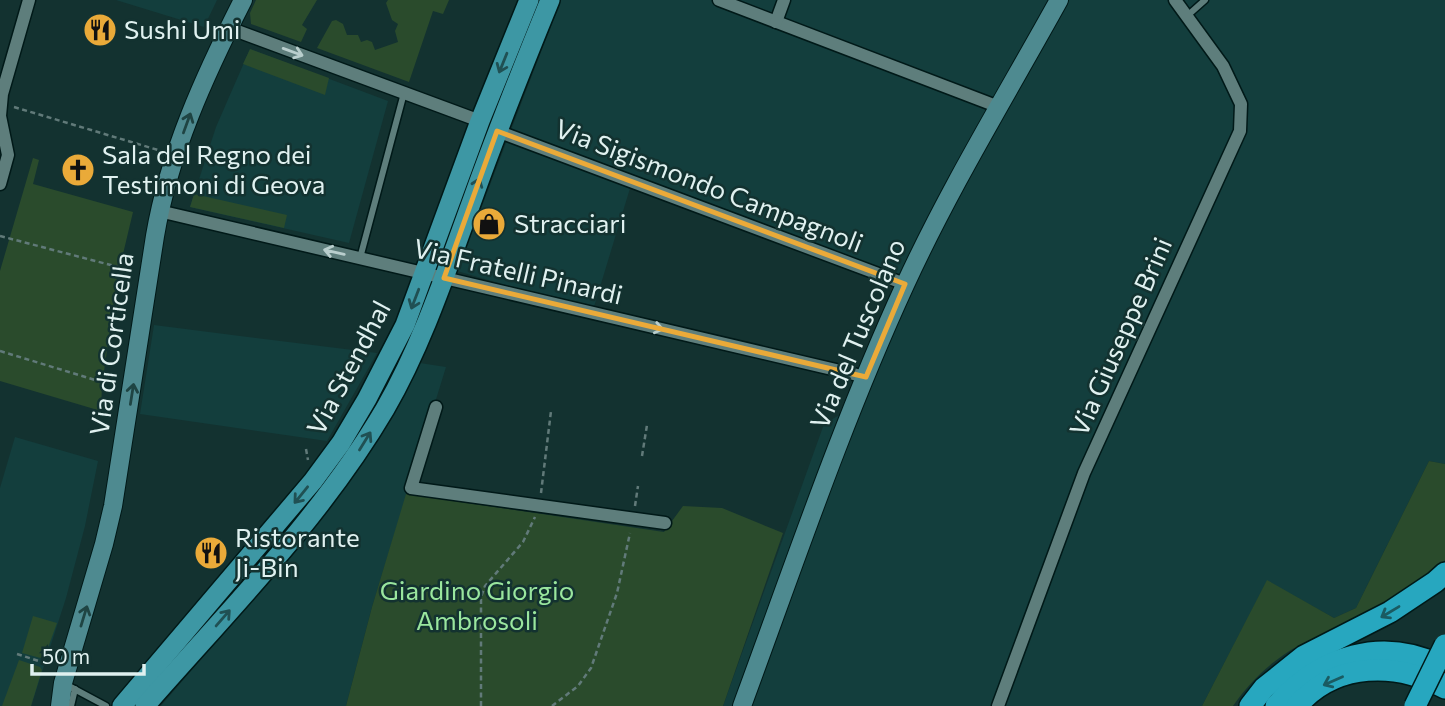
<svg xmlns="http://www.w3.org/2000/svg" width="1445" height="706" font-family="Commissioner,sans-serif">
<rect width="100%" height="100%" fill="#133230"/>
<g fill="#133e3d">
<polygon points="116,0 217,0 204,27"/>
<polygon points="561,0 1445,0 1445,464 1429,461 1356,608 1334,618 1267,581 1202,706 723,706 824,424 848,410 901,283 631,185 593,310 457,271"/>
<polygon points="250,49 388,101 349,243 190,207 216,127"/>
<polygon points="154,325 240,336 377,353 327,441 140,414"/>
<polygon points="420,363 446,367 372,607 346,706 161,706 334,503 383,432"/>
<polygon points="15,437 98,461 85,526 66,598 31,706 0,706 0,488"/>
</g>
<g fill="#2a4b2c">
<polygon points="256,0 317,0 302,25 307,29 301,42 251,24 250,13"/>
<polygon points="388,0 449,0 443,14 433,11 409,82 317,48 332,21 336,20 343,24 347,35 358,35 361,42 367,40 372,42 375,50 398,42 395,31 398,24 392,20 386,3"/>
<polygon points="250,49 329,78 325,95 243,64"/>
<polygon points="33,158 39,160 33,184 133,212 118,275 102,385 101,411 0,381 0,271"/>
<polygon points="194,194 287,215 284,228 190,207"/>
<path d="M 1429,461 L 1445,464 L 1445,560 C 1422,586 1387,606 1356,621 C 1331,632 1304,640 1282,656 C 1263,669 1246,687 1233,706 L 1202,706 L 1267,580 L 1334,618 L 1356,608 Z"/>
<polygon points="406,494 664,532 683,506 722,508 783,533 723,706 346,706 372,607"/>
<polygon points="33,616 57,623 44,659 22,653"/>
<polygon points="19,660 40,667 42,670 31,706 2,706"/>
</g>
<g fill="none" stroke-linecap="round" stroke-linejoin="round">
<defs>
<g id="lane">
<polyline points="1187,16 1205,0"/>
<polyline points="360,258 404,93"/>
<polyline points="65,684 106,706"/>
<polyline points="71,706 75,689"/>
</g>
<g id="street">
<polyline points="719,0 999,107"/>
<polyline points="776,22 784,0"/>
<polyline points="229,28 480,121"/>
<polyline points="497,131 905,284"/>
<polyline points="0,184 8,155 0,116 2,94 29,0"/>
<polyline points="159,211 866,377"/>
<polyline points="436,407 411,488 665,523"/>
<polyline points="998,706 1084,473 1240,131 1241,104 1223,66 1175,0"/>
</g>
<g id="secondary">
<path d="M 60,706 L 63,683 L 104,544 L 113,506 L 155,236 C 169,153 205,75 243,0"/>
<path d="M 742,706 C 794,565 842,422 905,285 C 950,187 1007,94 1059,0"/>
</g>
<g id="primary">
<polyline points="122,706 313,481 341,443 367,399 405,325 480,121 529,0"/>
<path d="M 145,706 C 228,611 321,518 385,409 C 423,343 447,269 473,198 C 497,131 523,66 550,0"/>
</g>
<g id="highway">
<polyline points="1250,706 1264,688 1304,656 1390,612 1435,582 1445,573"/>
<path d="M 1276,706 C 1320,656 1383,635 1445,668"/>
<path d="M 1297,706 C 1336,661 1397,662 1445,688"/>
</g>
</defs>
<use href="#lane" stroke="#001918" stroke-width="9"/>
<use href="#street" stroke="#001918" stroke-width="15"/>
<use href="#secondary" stroke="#001918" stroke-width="20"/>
<use href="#primary" stroke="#001918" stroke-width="22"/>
<use href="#highway" stroke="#001918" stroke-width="24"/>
<g stroke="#617a79" stroke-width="2.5" stroke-dasharray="5 3.5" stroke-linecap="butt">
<polyline points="14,107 158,150"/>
<polyline points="0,236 122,268"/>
<polyline points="0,351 105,383"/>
<polyline points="306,449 308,460"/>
<polyline points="642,456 647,425"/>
<polyline points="541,493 551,411"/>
<polyline points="635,506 638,486"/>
<polyline points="17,654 48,664"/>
<polyline points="481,706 481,597 485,586 523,542 535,517"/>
<polyline points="552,706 578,686 591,668 617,593 630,533"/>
</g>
<use href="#lane" stroke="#5e7e7c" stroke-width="6"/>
<use href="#street" stroke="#5e7e7c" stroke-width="12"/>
<use href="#secondary" stroke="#4e8a90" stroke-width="18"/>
<use href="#primary" stroke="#3d97a4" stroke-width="19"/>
<use href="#highway" stroke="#27a7bf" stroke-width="21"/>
<defs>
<polyline id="highway-bridge" points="1415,706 1445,645"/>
</defs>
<use href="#highway-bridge" stroke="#001918" stroke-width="24" stroke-linecap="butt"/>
<use href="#highway-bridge" stroke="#27a7bf" stroke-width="21"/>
</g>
<defs><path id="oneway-shaft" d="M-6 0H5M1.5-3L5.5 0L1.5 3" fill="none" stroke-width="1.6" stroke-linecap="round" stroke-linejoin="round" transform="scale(1.75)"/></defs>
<g stroke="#b9cecd">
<use href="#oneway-shaft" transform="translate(293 52) rotate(20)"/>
<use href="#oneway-shaft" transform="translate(334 252) rotate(-167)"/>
<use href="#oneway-shaft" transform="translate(653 327) rotate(13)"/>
</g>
<g stroke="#205053">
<use href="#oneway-shaft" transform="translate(503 63) rotate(112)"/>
<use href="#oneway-shaft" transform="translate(476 188) rotate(-70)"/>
<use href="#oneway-shaft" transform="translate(415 299) rotate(111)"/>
<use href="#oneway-shaft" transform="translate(365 441) rotate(-58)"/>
<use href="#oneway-shaft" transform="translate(301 495) rotate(129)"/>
<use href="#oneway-shaft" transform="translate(223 618) rotate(-49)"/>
</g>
<g stroke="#1f4443">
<use href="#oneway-shaft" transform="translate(187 123) rotate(-70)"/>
<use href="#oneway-shaft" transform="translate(132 394) rotate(-81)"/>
<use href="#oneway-shaft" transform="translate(84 616) rotate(-73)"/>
</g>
<g stroke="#1a5b62">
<use href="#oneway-shaft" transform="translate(1390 612) rotate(149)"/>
<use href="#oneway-shaft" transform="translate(1333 681) rotate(156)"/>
</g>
<path fill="none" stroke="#eaaa39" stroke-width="5" stroke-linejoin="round" d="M 497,131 L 905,284 L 866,377 L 444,278 Z"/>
<defs>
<symbol id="restaurant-disc" viewBox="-11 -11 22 22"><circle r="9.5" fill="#eaaa39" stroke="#133230"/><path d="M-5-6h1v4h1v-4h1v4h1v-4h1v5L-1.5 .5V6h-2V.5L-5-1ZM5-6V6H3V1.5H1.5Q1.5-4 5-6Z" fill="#111"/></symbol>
<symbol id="church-disc" viewBox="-11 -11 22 22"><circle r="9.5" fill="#eaaa39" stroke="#133230"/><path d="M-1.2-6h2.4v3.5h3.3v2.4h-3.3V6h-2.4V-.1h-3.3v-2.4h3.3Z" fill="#111"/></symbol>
<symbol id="shop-disc" viewBox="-11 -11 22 22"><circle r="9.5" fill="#eaaa39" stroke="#133230"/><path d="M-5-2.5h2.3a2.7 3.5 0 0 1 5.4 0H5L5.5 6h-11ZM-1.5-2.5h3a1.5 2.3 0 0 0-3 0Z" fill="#111"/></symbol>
</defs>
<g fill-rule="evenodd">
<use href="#restaurant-disc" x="81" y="11" width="38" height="38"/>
<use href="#church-disc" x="59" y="151" width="38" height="38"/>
<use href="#shop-disc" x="470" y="205" width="38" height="38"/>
<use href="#restaurant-disc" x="192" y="534" width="38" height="38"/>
</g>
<g text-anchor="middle" stroke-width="5" stroke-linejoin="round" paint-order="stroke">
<g font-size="26" fill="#e0f1f0" stroke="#133230" text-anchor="start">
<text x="124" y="39">Sushi Umi</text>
<text x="102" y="164">Sala del Regno dei<tspan x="102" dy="30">Testimoni di Geova</tspan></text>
<text x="514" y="233">Stracciari</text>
<text x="235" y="547">Ristorante<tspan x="235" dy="30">Ji-Bin</tspan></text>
</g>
<g font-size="26" fill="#e0f1f0" stroke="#133230">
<text transform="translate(709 186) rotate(21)" y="9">Via Sigismondo Campagnoli</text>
<text transform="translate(518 272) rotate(13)" y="9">Via Fratelli Pinardi</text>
<text transform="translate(858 334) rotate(-67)" y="9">Via del Tuscolano</text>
<text transform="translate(1121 337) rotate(-66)" y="9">Via Giuseppe Brini</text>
<text transform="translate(112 344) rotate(-82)" y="9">Via di Corticella</text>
<text transform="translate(349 368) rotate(-62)" y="9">Via Stendhal</text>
</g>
<g font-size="26" fill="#9ae69e" stroke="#133230">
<text x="477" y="600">Giardino Giorgio<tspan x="477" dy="30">Ambrosoli</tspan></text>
</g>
</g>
<path d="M32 664v10h112v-10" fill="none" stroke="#e0f1f0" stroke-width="3.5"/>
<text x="42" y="664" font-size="21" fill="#e0f1f0" stroke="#133230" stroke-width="5" paint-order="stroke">50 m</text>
</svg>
